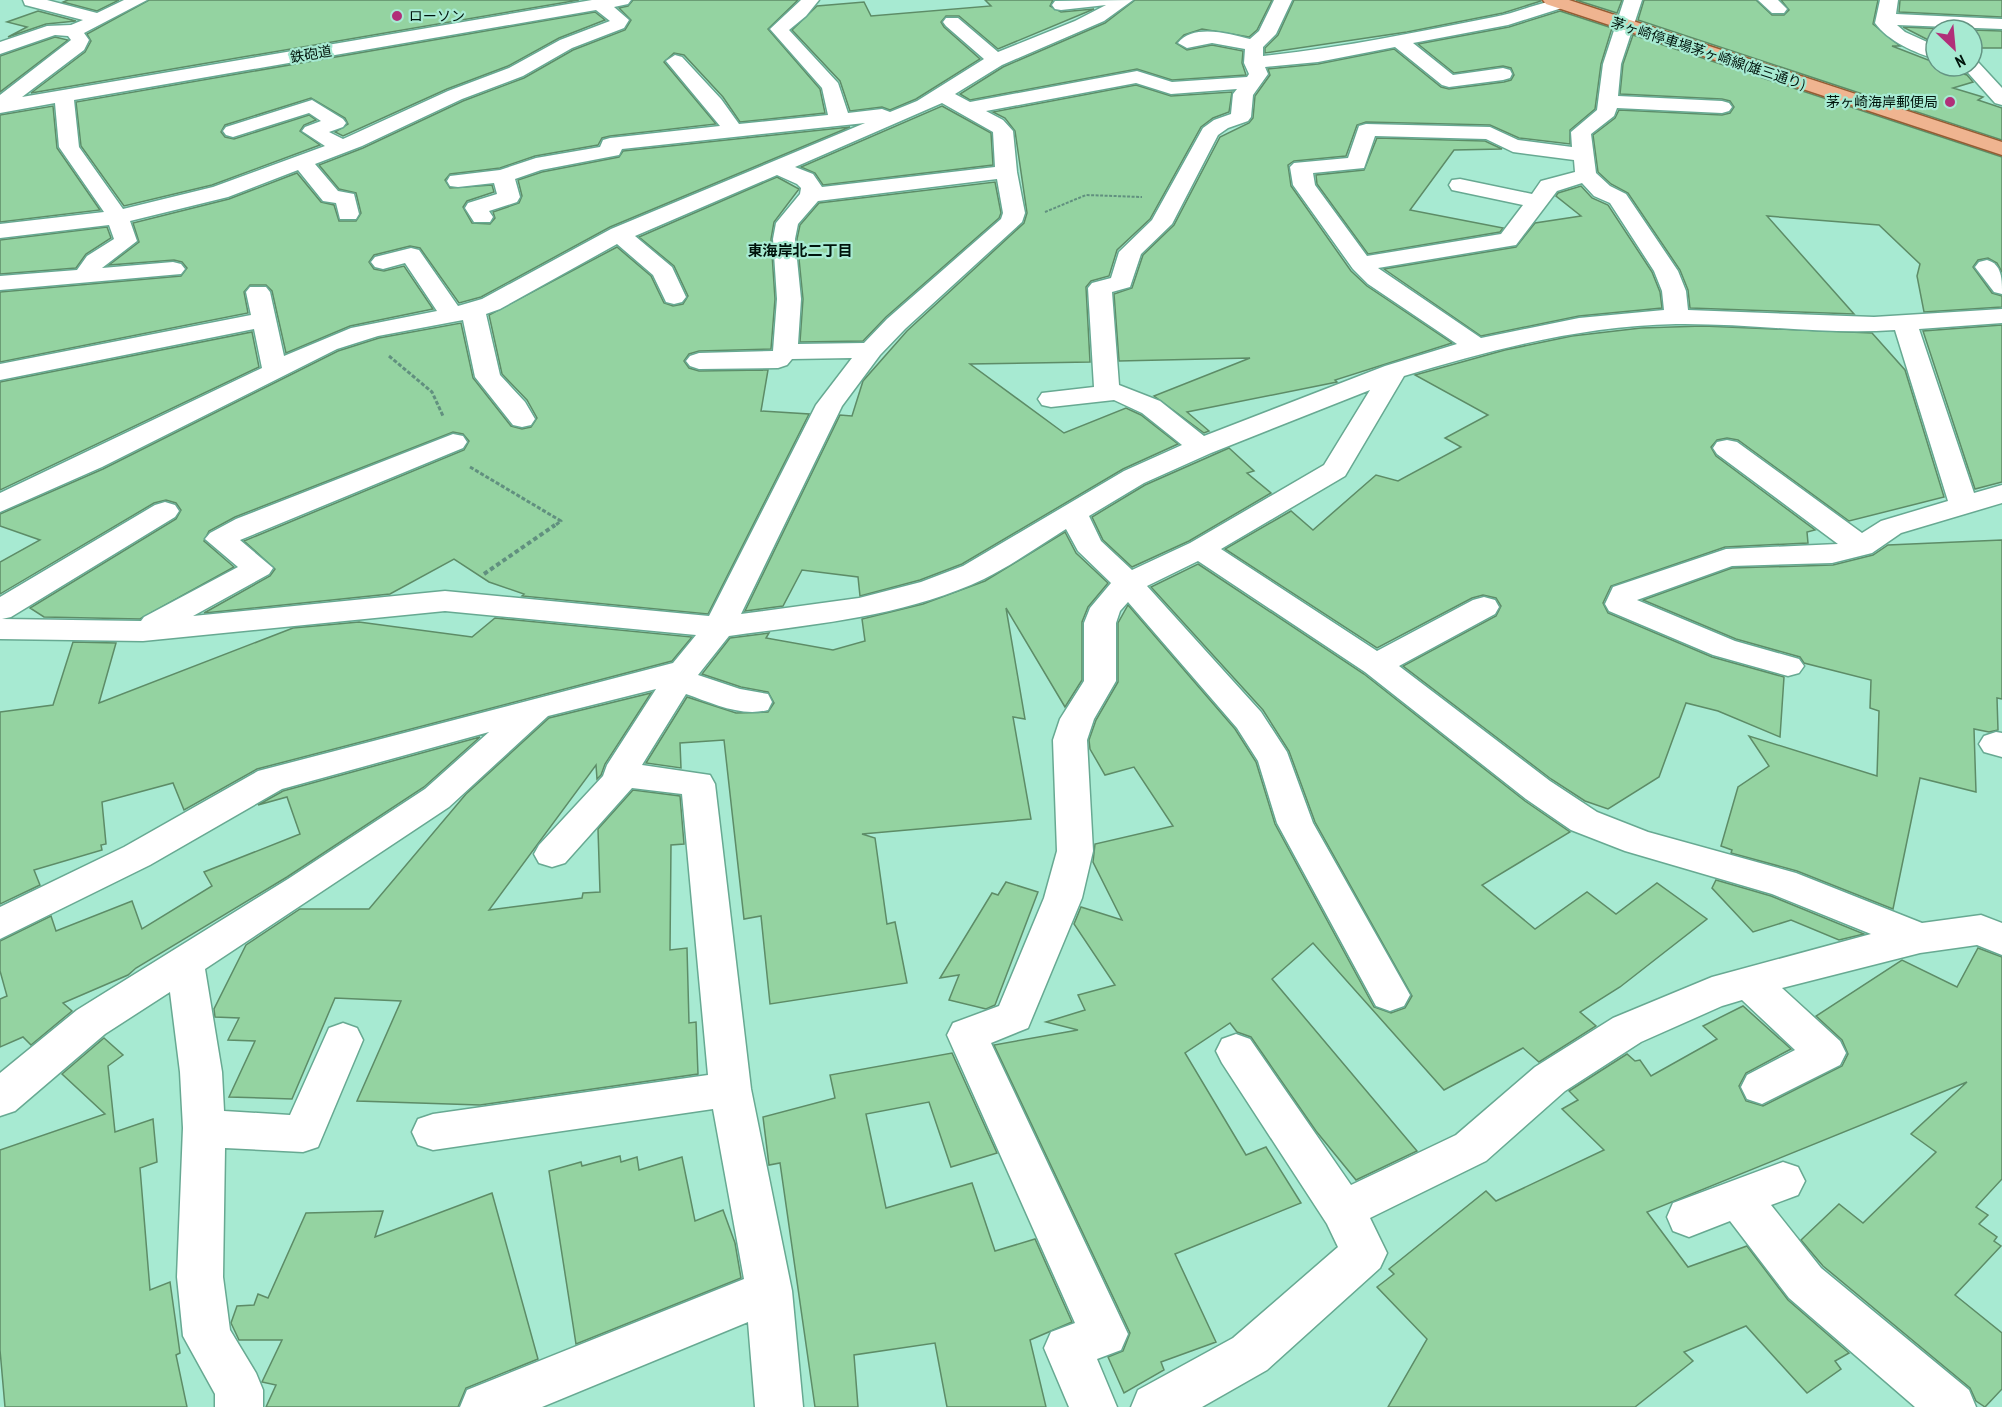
<svg xmlns="http://www.w3.org/2000/svg" width="2002" height="1407" font-family="'PT Sans Narrow','Noto Sans JP',sans-serif">
<rect width="100%" height="100%" fill="#a7ead2"/>
<g fill="#94d3a1" stroke="#5d8c67" stroke-width="1.5">
<polygon points="68,0 119,0 97,11 63,2"/>
<polygon points="149,0 579,0 31,93 85,52 91,41 87,34"/>
<polygon points="633,0 798,0 768,29 820,89 825,113 740,122 723,97 684,55 674,53 664,62 716,124 610,136 602,138 598,145 535,156 500,168 450,174 445,180 450,188 492,185 494,192 467,201 463,207 472,223 490,224 495,218 493,212 519,203 522,196 518,180 542,172 619,157 623,151 850,127 610,227 481,297 459,303 420,248 410,246 374,255 369,262 374,269 384,271 404,266 433,309 350,326 286,353 272,291 266,285 250,285 244,292 248,313 0,362 0,292 181,276 187,268 182,262 174,260 109,265 139,242 133,223 229,199 297,173 321,202 334,205 339,221 356,221 361,213 356,193 339,189 319,165 363,148 463,101 524,78 573,50 625,30 631,20 619,8 628,6"/>
<polygon points="985,0 1053,0 1050,6 1061,12 1094,9 998,49 959,16 946,16 941,22 944,27 980,59 916,99 890,110 882,107 850,111 840,81 792,30 817,6 864,2 871,16 991,6"/>
<polygon points="1135,0 1272,0 1257,30 1249,37 1202,29 1184,35 1176,43 1187,50 1212,45 1243,51 1242,63 1246,75 1172,80 1137,69 970,100 960,94 1003,67 1105,23"/>
<polygon points="1294,0 1541,0 1541,1 1503,13 1407,32 1265,53 1265,48 1278,35"/>
<polygon points="1576,0 1622,0 1617,13"/>
<polygon points="1644,0 1756,0 1772,15 1784,15 1789,10 1781,0 1878,0 1873,24 1900,46 1892,46 1936,63 1936,66 1967,75 1973,82 1953,88 1983,97 1978,100 2002,108 2002,140 1638,20"/>
<polygon points="1900,0 2002,0 2002,17 1899,12"/>
<polygon points="38,11 76,21 46,24 8,37 27,27 7,22"/>
<polygon points="1560,11 1612,28 1601,64 1595,109 1570,130 1570,144 1519,138 1490,125 1366,122 1357,125 1346,156 1294,161 1288,165 1291,186 1351,271 1367,286 1452,343 1335,380 1337,382 1187,412 1209,431 1204,433 1154,396 1250,358 1119,361 1114,294 1132,288 1143,255 1174,225 1220,137 1249,123 1253,118 1255,96 1270,75 1268,69 1318,64 1394,49 1441,87 1449,89 1504,82 1511,80 1514,75 1511,68 1503,66 1454,73 1418,44 1509,27"/>
<polygon points="595,12 605,20 559,38 508,66 447,89 343,136 335,132 348,124 345,118 311,98 225,125 221,132 225,137 234,139 309,115 316,120 304,125 300,131 320,145 212,185 124,206 81,146 76,102"/>
<polygon points="1903,27 1969,30 1936,30 1936,44"/>
<polygon points="1972,30 2002,31 2002,48 1972,48"/>
<polygon points="1633,35 2002,157 2002,272 1997,263 1988,258 1978,260 1973,267 1992,293 2002,296 2002,307 1924,312 1917,276 1920,264 1879,225 1767,216 1854,314 1690,308 1688,290 1680,270 1628,193 1611,184 1598,172 1593,135 1615,118 1619,110 1722,115 1730,113 1734,107 1730,101 1722,99 1620,94 1623,64"/>
<polygon points="55,37 68,40 0,92 0,56"/>
<polygon points="1136,85 1171,96 1232,92 1229,112 1213,118 1201,127 1150,219 1117,250 1109,276 1091,281 1086,287 1090,362 970,364 1064,433 1126,408 1141,415 1178,444 1123,469 962,564 920,580 860,596 858,577 802,570 783,606 745,611 840,415 852,416 863,381 907,331 1024,223 1027,213 1015,131 1005,118 993,112"/>
<polygon points="53,106 57,148 100,210 0,222 0,115"/>
<polygon points="942,106 991,133 993,165 823,185 815,173 801,167"/>
<polygon points="1377,138 1485,141 1502,149 1454,150 1410,210 1503,228 1500,232 1368,254 1317,184 1316,175 1364,170"/>
<polygon points="777,177 799,189 774,222 771,239 775,299 771,349 699,351 689,354 684,361 689,368 699,371 768,370 761,411 809,414 708,614 522,596 524,594 489,582 454,559 390,594 204,613 270,576 275,569 244,541 464,450 469,441 463,434 453,432 235,517 209,531 204,541 234,567 140,619 44,617 30,608 176,519 181,510 176,503 166,500 154,503 0,594 0,562 40,540 0,526 0,514 103,469 338,351 379,338 461,323 473,378 511,426 522,429 531,427 537,418 527,400 502,374 489,315 617,247 651,276 664,303 673,306 683,304 688,296 674,266 639,237"/>
<polygon points="995,182 1001,213 999,218 886,317 863,341 800,342 803,299 797,239 800,225 819,203"/>
<polygon points="1581,186 1592,198 1608,205 1652,272 1660,292 1662,308 1579,316 1481,336 1384,269 1516,247 1535,223 1581,216 1556,196 1558,193"/>
<polygon points="107,227 111,238 86,254 76,268 0,274 0,240"/>
<polygon points="2002,325 2002,482 1975,489 1923,331"/>
<polygon points="1703,326 1872,333 1905,370 1944,497 1849,521 1738,440 1727,438 1717,440 1711,447 1716,456 1815,530 1807,532 1808,543 1725,547 1611,586 1603,603 1608,613 1712,657 1784,677 1780,737 1718,711 1686,703 1659,777 1608,809 1585,801 1551,779 1403,666 1496,616 1501,606 1496,598 1483,595 1472,598 1377,648 1225,549 1291,511 1313,530 1376,475 1398,481 1461,447 1445,438 1488,415 1415,375 1505,350 1572,336 1641,328"/>
<polygon points="252,332 259,367 0,490 0,382"/>
<polygon points="1229,448 1254,471 1247,473 1271,493 1189,541 1132,567 1103,540 1092,517 1145,485"/>
<polygon points="1065,532 1076,553 1108,583 1088,607 1082,622 1082,680 1065,707 1006,608 1025,719 1013,717 1031,819 862,834 875,838 887,924 895,922 907,983 770,1004 761,916 744,919 724,740 680,743 681,768 646,763 687,697 736,713 768,712 774,703 768,692 741,687 702,674 730,638 769,633 766,638 833,650 865,641 862,619 923,604 985,581"/>
<polygon points="2002,540 2002,699 1997,698 1998,730 1989,732 1974,729 1976,792 1920,778 1893,909 1797,871 1731,853 1732,850 1721,846 1738,787 1769,766 1749,736 1877,776 1879,711 1870,708 1871,680 1804,663 1800,657 1736,639 1643,600 1732,568 1833,565 1873,555 1888,545"/>
<polygon points="1198,564 1364,674 1525,801 1570,832 1482,885 1535,929 1587,892 1616,914 1657,883 1707,919 1620,987 1580,1012 1596,1026 1539,1062 1523,1048 1444,1090 1313,943 1272,979 1417,1151 1356,1180 1316,1131 1251,1037 1237,1032 1230,1023 1185,1053 1246,1155 1266,1147 1301,1203 1175,1254 1216,1342 1161,1362 1164,1370 1124,1393 1108,1357 1123,1351 1130,1333 994,1045 1078,1030 1046,1022 1085,1010 1078,995 1115,985 1074,924 1081,907 1122,920 1093,862 1095,844 1173,826 1134,767 1105,775 1090,749 1089,740 1096,720 1118,682 1118,623 1128,605 1235,729 1256,762 1275,824 1374,1007 1391,1013 1405,1008 1412,996 1315,822 1289,751 1263,710 1151,587"/>
<polygon points="495,618 692,637 672,661 257,769 184,810 173,783 102,802 106,844 101,845 102,850 34,870 40,885 0,904 0,712 53,705 73,642 116,643 99,703 293,628 359,622 472,637"/>
<polygon points="651,693 605,764 601,775 597,779 596,765 489,910 582,898 583,893 600,892 598,829 633,790 680,796 684,844 671,845 670,950 687,948 689,1023 696,1022 698,1074 480,1105 357,1101 401,1001 335,998 292,1099 229,1097 255,1041 228,1040 239,1018 215,1017 214,1009 246,945 300,909 369,909 466,794 549,718"/>
<polygon points="480,737 424,787 287,877 136,968 128,975 63,1003 72,1011 31,1045 23,1037 0,1047 0,999 7,996 0,971 0,941 51,916 56,931 132,901 142,929 212,886 204,872 300,834 287,797 258,805 283,791"/>
<polygon points="1716,880 1771,896 1864,934 1839,940 1791,920 1753,932 1712,888"/>
<polygon points="1006,882 1038,892 995,1005 986,1009 949,1000 959,975 940,978 992,893 998,895"/>
<polygon points="1978,948 2002,957 2002,1179 1976,1207 1988,1215 1979,1224 1997,1237 1994,1241 2001,1246 1955,1295 2002,1333 2002,1389 1985,1407 1976,1401 1970,1388 1823,1266 1801,1240 1839,1204 1863,1223 1936,1152 1911,1134 1967,1082 1647,1212 1688,1267 1747,1246 1788,1300 1849,1353 1835,1361 1841,1369 1807,1393 1746,1326 1684,1352 1693,1361 1635,1407 1388,1407 1427,1339 1377,1287 1394,1274 1389,1269 1486,1191 1496,1201 1604,1150 1562,1109 1578,1100 1569,1091 1627,1054 1635,1061 1640,1060 1651,1076 1717,1039 1703,1026 1743,1006 1791,1049 1746,1073 1739,1086 1746,1101 1763,1106 1842,1066 1848,1054 1842,1040 1816,1016 1902,960 1957,987"/>
<polygon points="104,1038 123,1055 108,1066 115,1132 153,1119 157,1162 140,1168 150,1290 170,1282 180,1353 176,1355 187,1407 5,1407 0,1350 0,1150 105,1114 62,1074"/>
<polygon points="952,1053 997,1153 951,1167 929,1102 866,1114 886,1208 972,1183 995,1251 1035,1239 1072,1322 1030,1340 1046,1407 947,1407 935,1343 854,1355 858,1407 815,1407 780,1163 769,1165 763,1117 835,1098 830,1075"/>
<polygon points="620,1156 621,1162 637,1157 639,1170 682,1157 695,1221 723,1210 735,1243 741,1278 576,1344 549,1171 581,1162 582,1166"/>
<polygon points="492,1193 538,1359 466,1388 458,1407 266,1407 276,1385 262,1382 282,1340 239,1340 231,1323 237,1306 254,1305 258,1294 268,1298 306,1213 383,1211 375,1237"/>
</g>
<g fill="none" stroke-linecap="round" stroke-linejoin="round">
<defs>
<g id="minor">
<path d="M 23,0 L 47,0 L 97,13 L 124,0 L 147,0 L 84,33 L 89,40 L 84,50 L 22,97 L 592,0 L 631,0 L 628,4 L 614,7 L 629,20 L 624,28 L 572,48 L 523,76 L 462,99 L 362,146 L 315,164 L 338,191 L 354,194 L 359,214 L 356,219 L 340,219 L 336,203 L 323,201 L 298,170 L 228,197 L 130,221 L 137,241 L 102,268 L 173,262 L 181,264 L 185,269 L 181,274 L 0,290 L 0,276 L 77,270 L 87,256 L 114,239 L 109,225 L 0,238 L 0,224 L 104,212 L 59,147 L 55,103 L 0,113 L 0,95 L 71,40 L 68,36 L 55,35 L 0,54 L 0,42 L 47,26 L 71,25 L 83,20 L 25,5 ZM 596,10 L 610,21 L 560,40 L 509,68 L 448,91 L 343,139 L 329,132 L 343,127 L 346,123 L 343,119 L 312,100 L 226,127 L 223,131 L 226,135 L 233,137 L 309,113 L 321,121 L 305,127 L 302,131 L 325,146 L 213,187 L 123,209 L 79,147 L 74,100 Z"/>
<path d="M 801,0 L 819,0 L 806,16 L 789,30 L 838,83 L 848,113 L 882,109 L 890,112 L 917,101 L 984,59 L 946,26 L 943,22 L 946,18 L 958,18 L 998,52 L 1075,21 L 1106,5 L 1061,10 L 1055,9 L 1052,5 L 1055,1 L 1133,0 L 1104,21 L 1002,65 L 955,94 L 970,102 L 1137,71 L 1172,82 L 1247,77 L 1249,74 L 1244,63 L 1245,49 L 1212,43 L 1187,48 L 1178,43 C 1193,23 1231,34 1250,39 L 1259,31 L 1274,0 L 1292,0 L 1276,34 L 1263,47 L 1263,56 C 1341,48 1417,32 1494,17 C 1519,13 1541,0 1566,0 L 1568,3 L 1565,7 L 1508,25 L 1413,43 L 1453,75 L 1503,68 L 1510,70 L 1512,74 L 1510,78 L 1503,80 L 1449,87 L 1442,85 L 1395,47 L 1318,62 L 1265,67 L 1268,74 L 1253,95 L 1251,117 L 1248,121 L 1228,128 L 1218,135 L 1172,224 L 1141,254 L 1130,287 L 1112,292 L 1119,385 L 1160,401 L 1204,436 L 1385,366 L 1457,344 L 1368,284 L 1353,269 L 1293,185 L 1290,167 L 1294,163 L 1348,158 L 1359,126 L 1366,124 L 1490,127 L 1518,140 L 1572,147 L 1571,132 L 1597,110 L 1603,64 L 1624,0 L 1642,0 L 1621,64 L 1618,96 L 1722,101 L 1729,103 L 1732,107 L 1729,111 L 1722,113 L 1617,108 L 1614,116 L 1591,134 L 1596,173 L 1610,186 L 1626,194 L 1678,271 L 1686,291 L 1688,310 L 1874,317 L 2002,309 L 2002,323 L 1919,329 L 1974,493 L 2002,485 L 2002,503 L 1901,533 L 1872,553 L 1832,563 L 1732,566 L 1637,600 L 1735,641 L 1799,659 L 1804,666 L 1799,673 L 1788,676 L 1713,655 L 1609,611 L 1605,604 L 1613,587 L 1726,549 L 1838,544 L 1717,454 L 1713,448 L 1717,442 L 1727,440 L 1737,442 L 1862,533 L 1881,521 L 1948,501 L 1895,330 C 1822,335 1749,323 1676,324 C 1582,326 1493,349 1404,376 L 1345,476 L 1221,549 L 1377,651 L 1473,600 L 1484,597 L 1495,600 L 1499,607 L 1495,614 L 1399,666 L 1550,781 L 1597,812 L 1648,832 L 1796,873 L 1922,923 L 1981,915 L 2002,923 L 2002,955 L 1977,945 L 1920,953 L 1782,988 L 1840,1041 L 1846,1053 L 1840,1065 L 1762,1104 L 1747,1099 L 1741,1087 L 1747,1075 L 1795,1050 L 1742,1000 L 1722,1006 L 1641,1042 L 1565,1091 L 1486,1161 L 1370,1218 L 1387,1253 L 1380,1268 L 1267,1370 L 1202,1407 L 1131,1407 L 1138,1390 L 1233,1338 L 1338,1247 L 1327,1224 L 1222,1063 L 1216,1051 L 1222,1039 L 1236,1034 L 1250,1039 L 1351,1185 L 1456,1135 L 1535,1067 L 1613,1018 L 1712,977 L 1871,934 L 1772,894 L 1625,851 L 1571,830 L 1526,799 L 1365,672 L 1198,561 L 1147,586 L 1261,712 L 1287,752 L 1313,823 L 1410,995 L 1404,1006 L 1390,1011 L 1376,1006 L 1277,823 L 1258,761 L 1237,728 L 1128,602 L 1120,611 L 1116,623 L 1116,681 L 1094,719 L 1087,740 L 1093,851 L 1082,898 L 1028,1028 L 991,1043 L 1128,1334 L 1121,1350 L 1097,1359 L 1117,1407 L 1069,1407 L 1044,1348 L 1051,1332 L 1075,1323 L 947,1035 L 953,1023 L 999,1006 L 1044,898 L 1057,851 L 1053,740 L 1060,719 L 1084,681 L 1084,623 L 1090,608 L 1111,583 L 1078,551 L 1066,529 C 1039,546 1012,565 984,579 C 904,617 814,624 729,636 L 698,675 L 740,689 L 768,694 L 772,702 L 768,710 C 740,717 712,703 686,694 L 642,765 L 710,775 L 715,784 L 751,1089 L 792,1291 L 803,1407 L 755,1407 L 748,1322 L 542,1407 L 460,1407 L 467,1390 L 744,1279 L 713,1109 L 433,1150 L 418,1145 L 412,1132 L 418,1119 L 433,1114 L 708,1075 L 682,794 L 632,788 L 565,863 L 552,867 L 539,863 L 534,854 L 539,845 L 603,776 L 607,765 L 656,689 L 548,716 L 449,807 L 205,969 L 222,1072 L 224,1111 L 290,1115 L 329,1028 L 343,1023 L 357,1028 L 363,1040 L 318,1147 L 303,1152 L 225,1148 L 223,1277 L 230,1330 L 256,1373 L 263,1390 L 263,1407 L 215,1407 L 215,1394 L 183,1336 L 177,1277 L 183,1128 L 180,1072 L 170,992 L 105,1034 L 15,1111 L 0,1116 L 0,1073 L 77,1010 L 288,879 L 425,789 L 489,732 L 282,789 L 150,865 L 0,939 L 0,907 L 124,847 L 258,771 L 673,663 L 696,635 L 445,611 L 143,641 L 0,639 L 0,597 L 155,505 L 165,502 L 175,505 L 179,511 L 175,517 L 11,617 L 2,619 L 141,621 L 144,617 L 238,567 L 205,539 L 210,533 L 236,519 L 453,434 L 463,436 L 467,442 L 463,448 L 240,540 L 273,568 L 269,574 L 193,616 L 445,591 L 709,616 L 816,405 L 852,358 L 792,359 L 787,365 L 778,368 L 699,369 L 690,366 L 686,361 L 690,356 L 699,353 L 773,351 L 777,299 L 773,239 L 776,223 L 800,194 L 801,188 L 797,184 L 777,175 L 635,236 L 672,267 L 686,297 L 682,302 L 674,304 L 666,302 L 653,275 L 617,244 L 500,309 L 486,314 L 500,375 L 525,402 L 535,419 L 531,425 L 522,427 L 513,425 L 475,377 L 463,320 L 378,336 L 337,349 L 102,467 L 0,512 L 0,493 L 262,368 L 254,329 L 0,380 L 0,364 L 251,315 L 246,292 L 250,287 L 266,287 L 270,292 L 284,356 L 351,328 L 437,311 L 405,263 L 383,269 L 375,267 L 371,262 L 375,257 L 411,248 L 419,250 L 458,306 L 482,299 L 611,229 L 865,123 L 622,149 L 619,155 L 541,170 L 515,179 L 520,197 L 517,202 L 489,211 L 493,217 L 490,222 L 474,222 L 465,208 L 468,203 L 497,194 L 494,183 L 458,187 L 450,186 L 447,181 L 450,176 L 500,170 L 536,158 L 600,147 L 603,140 L 610,138 L 720,126 L 666,61 L 675,55 L 682,57 L 721,99 L 739,124 L 828,115 L 822,88 L 770,29 ZM 1136,83 L 1171,94 L 1237,89 L 1233,94 L 1231,114 L 1214,120 L 1203,128 L 1152,220 L 1119,252 L 1111,278 L 1092,283 L 1088,288 L 1094,387 L 1042,393 L 1038,399 L 1042,405 L 1051,407 L 1114,400 L 1142,413 L 1182,445 L 1124,471 L 963,566 L 921,582 L 859,598 L 741,614 L 842,406 L 880,355 L 905,329 L 1022,222 L 1025,213 L 1017,172 L 1013,131 L 1003,120 L 986,111 ZM 942,103 L 993,132 L 995,167 L 822,187 L 813,174 L 795,167 ZM 1375,136 L 1486,139 L 1513,152 L 1574,160 L 1575,172 L 1541,181 L 1532,194 L 1460,179 L 1452,180 L 1449,185 L 1452,190 L 1523,205 L 1501,234 L 1367,256 L 1315,185 L 1313,173 L 1364,168 ZM 997,179 L 1003,213 L 1001,219 L 887,319 L 864,343 L 798,344 L 801,299 L 795,239 L 798,224 L 818,201 ZM 1582,183 L 1594,196 L 1610,203 L 1654,271 L 1662,291 L 1664,310 L 1579,318 L 1481,338 L 1378,268 L 1516,245 L 1557,191 ZM 1370,390 L 1324,465 L 1190,543 L 1132,570 L 1101,541 L 1089,516 L 1144,483 L 1211,453 Z"/>
<polygon points="1758,0 1778,0 1787,9 1784,13 1772,13"/>
<path d="M 1880,0 L 1898,0 L 1896,14 L 2002,19 L 2002,29 L 1897,25 L 1905,32 L 1936,46 L 1936,59 C 1915,53 1888,41 1875,23 Z"/>
<polygon points="1972,61 1978,62 2002,88 2002,105 1995,103 1962,66 1972,66"/>
<path d="M 1987,260 C 2002,264 2002,279 2002,294 L 1994,292 L 1975,267 L 1979,262 Z"/>
<polygon points="1996,732 2002,733 2002,757 1984,752 1979,744 1984,736"/>
<polygon points="1783,1162 1798,1167 1805,1181 1798,1195 1771,1205 1821,1268 1969,1390 1976,1407 1915,1407 1789,1298 1730,1221 1689,1237 1673,1231 1667,1217 1673,1203"/>
</g>
<polygon id="major" points="1543,0 1569,0 2002,142 2002,155 1546,4"/>
</defs>
<use href="#minor" stroke="#67a992" stroke-width="3"/>
<use href="#major" stroke="#945c32" stroke-width="3"/>
<polyline stroke="#61907f" stroke-width="2" stroke-dasharray="3 1.5" stroke-linecap="butt" points="1045,212 1086,195 1142,197"/>
<g stroke="#61907f" stroke-width="3" stroke-dasharray="4 2" stroke-linecap="butt">
<polyline points="389,356 432,392 443,416"/>
<polyline points="470,467 561,521 553,527"/>
</g>
<polyline stroke="#61907f" stroke-width="4" stroke-dasharray="4.5 3" stroke-linecap="butt" points="484,574 555,525"/>
<use href="#minor" fill="#fff" fill-rule="evenodd"/>
<use href="#major" fill="#efb490" fill-rule="evenodd"/>
</g>
<g fill="#b12f79" stroke="#a7ead2" stroke-width="2">
<circle cx="397" cy="16" r="6"/>
<circle cx="1950" cy="102" r="6"/>
</g>
<g text-anchor="middle" stroke-width="4.5" stroke-linejoin="round" paint-order="stroke">
<g font-size="14" fill="#00140c" stroke="#a7ead2" text-anchor="start">
<text x="409" y="21">ローソン</text>
<text x="1938" y="107" text-anchor="end">茅ヶ崎海岸郵便局</text>
</g>
<g font-size="14" fill="#00140c" stroke="#a7ead2">
<text transform="translate(1708 53) rotate(18)" y="5">茅ヶ崎停車場茅ヶ崎線(雄三通り)</text>
<text transform="translate(311 54) rotate(-10)" y="5">鉄砲道</text>
</g>
<g font-size="15" font-weight="bold" fill="#00140c" stroke="#a7ead2">
<text x="800" y="256">東海岸北二丁目</text>
</g>
</g>
<g transform="translate(1954 48) rotate(154)"><circle r="28" fill="#a7ead2" stroke="#649483" stroke-width="1.5"/>
<path d="M0-4.5L10 22L0 15L-10 22Z" fill="#b12f79"/>
<text y="-9" font-size="16" font-weight="bold" text-anchor="middle" fill="#00140c">N</text>
</g>
</svg>
